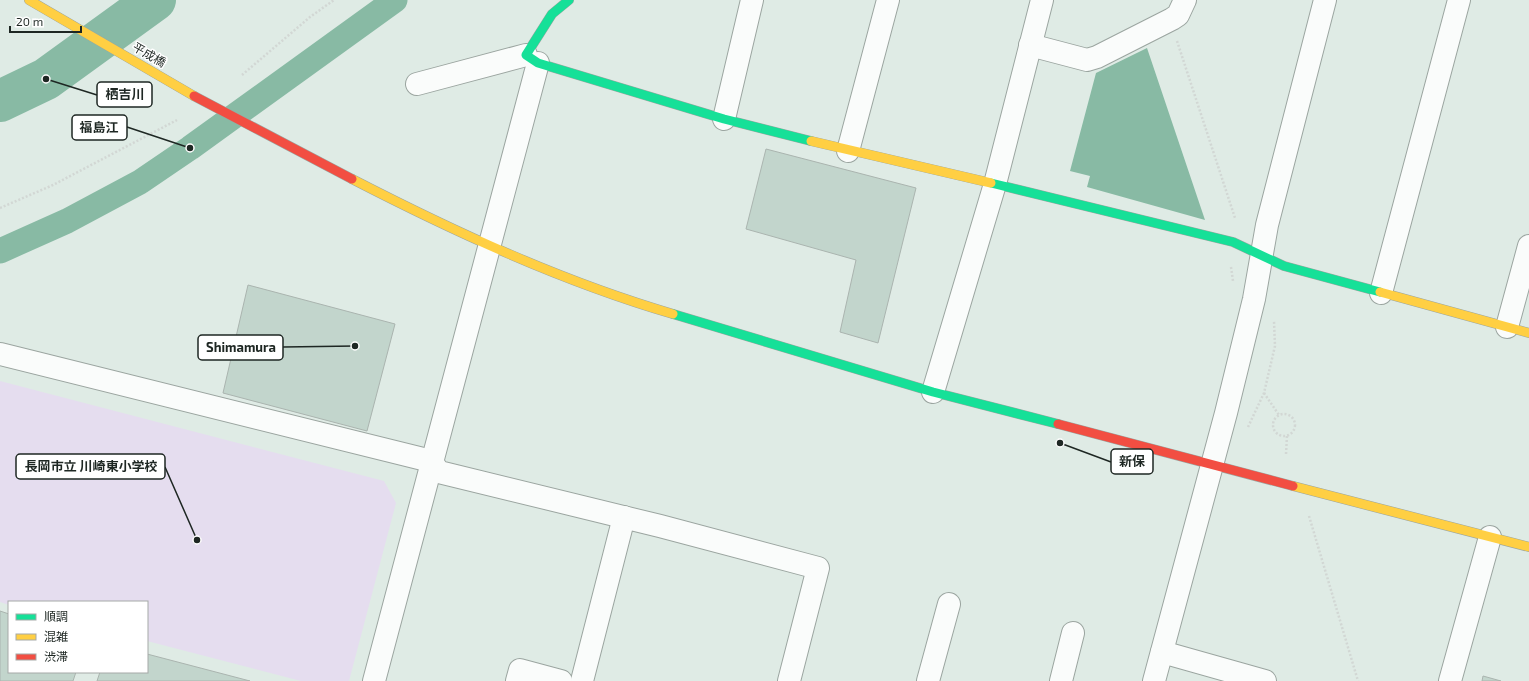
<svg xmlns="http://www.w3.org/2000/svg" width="1529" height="681" font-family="'Exo 2','Noto Sans JP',sans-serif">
<rect width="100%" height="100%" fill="#dfebe5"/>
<polygon fill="#e5ddef" points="0,381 384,481 396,503 349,681 301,681 147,641 147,602 9,602 9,605 0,602"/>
<polygon fill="#88baa4" points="1147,48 1205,220 1087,187 1090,176 1070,171 1096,73"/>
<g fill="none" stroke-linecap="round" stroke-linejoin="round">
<polyline stroke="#88baa4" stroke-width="25" points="0,251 67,221 140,182 190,148 395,0"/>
<polyline stroke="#88baa4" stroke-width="42" points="0,101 46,79 155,0"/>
</g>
<g fill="#c2d5cc" stroke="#aab4af">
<polygon points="766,149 916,188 878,343 840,332 856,260 746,229"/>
<polygon points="248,285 395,324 367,431 223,393"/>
<polygon points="0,611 9,614 9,672 76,672 73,681 0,681"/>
<polygon points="147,654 250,681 97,681 100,672 147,672"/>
<polygon points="1483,676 1501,681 1482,681"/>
</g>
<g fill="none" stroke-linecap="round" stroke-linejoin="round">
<defs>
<g id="street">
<polyline points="1030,45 1087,60 1097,57 1172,19 1178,15 1185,0"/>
<polyline points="417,84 526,55"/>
<polyline points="724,119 752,0"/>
<polyline points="848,151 888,0"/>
<polyline points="1381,293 1459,0"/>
<polyline points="1507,327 1529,246"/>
<polyline points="0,354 431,461 439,472 660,526 818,568 789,681"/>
<polyline points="933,392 995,184 1042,0"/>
<polyline points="1162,652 1265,681"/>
<polyline points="374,681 538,63"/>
<polyline points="517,681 520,670 561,681"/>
<polyline points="582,681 624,517"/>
<polyline points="928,681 949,604"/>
<polyline points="1061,681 1073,633"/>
<polyline points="1154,681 1226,413 1254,299 1267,225 1325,0"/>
<polyline points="1450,681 1490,537"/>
</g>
<g id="fast">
<polyline points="569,0 552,14 526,55 538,63 724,119 811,141"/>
<polyline points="991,183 1233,242 1284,266 1380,292"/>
<polyline points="673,314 933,392 1058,424"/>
</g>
<g id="slow">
<polyline points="29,0 194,96"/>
<polyline points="811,141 991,183"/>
<path d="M 352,179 C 455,232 561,281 673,314"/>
<polyline points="1380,292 1529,333"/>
<polyline points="1293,486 1529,547"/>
</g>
<g id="jam">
<polyline points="194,96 352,179"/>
<polyline points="1058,424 1293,486"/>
</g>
</defs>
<use href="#street" stroke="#9ba5a0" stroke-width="24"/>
<use href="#fast" stroke="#9ba5a0" stroke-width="10"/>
<use href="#slow" stroke="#9ba5a0" stroke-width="10"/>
<use href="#jam" stroke="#9ba5a0" stroke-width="10"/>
<g stroke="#d2d7d4" stroke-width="2.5" stroke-dasharray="2 2" stroke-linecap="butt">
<polyline points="1177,41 1235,218"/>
<polyline points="242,75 310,17 334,0"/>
<polyline points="0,208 53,185 177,120"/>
<polyline points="1231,267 1233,281"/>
<polyline points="1264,393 1279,415"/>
<circle cx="1284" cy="425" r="11"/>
<polyline points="1248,427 1264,393 1275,346 1274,321"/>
<polyline points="1286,454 1287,436"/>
<polyline points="1309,516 1358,681"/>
</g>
<use href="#street" stroke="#fafcfb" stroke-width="22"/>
<use href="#fast" stroke="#16e098" stroke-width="9"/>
<use href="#slow" stroke="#ffcf43" stroke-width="9"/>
<use href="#jam" stroke="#f24e42" stroke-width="9"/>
</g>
<g text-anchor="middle" stroke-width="3" stroke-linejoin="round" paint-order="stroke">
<g font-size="12" fill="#1e2723" stroke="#fff">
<text transform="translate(149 55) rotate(30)" y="4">平成橋</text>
</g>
</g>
<path fill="none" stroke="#1e2723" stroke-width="1.5" d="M46 79L97 95M190 148L127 127M355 346L283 347M1060 443L1111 462M197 540L165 467"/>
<g fill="#1e2723" stroke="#fff" stroke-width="1.5">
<circle cx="46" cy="79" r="4"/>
<circle cx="190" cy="148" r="4"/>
<circle cx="355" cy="346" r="4"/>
<circle cx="1060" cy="443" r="4"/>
<circle cx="197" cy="540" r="4"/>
</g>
<g fill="#fff" stroke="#1e2723" stroke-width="1.5">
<rect x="97" y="82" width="55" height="25" rx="4"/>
<rect x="72" y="115" width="55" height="25" rx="4"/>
<rect x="198" y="335" width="85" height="25" rx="4"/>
<rect x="1111" y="449" width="42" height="25" rx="4"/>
<rect x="16" y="454" width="149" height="25" rx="4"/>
</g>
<g font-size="13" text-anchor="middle" font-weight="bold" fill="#1e2723">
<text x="125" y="99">栖吉川</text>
<text x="99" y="132">福島江</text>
<text x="241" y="352">Shimamura</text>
<text x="1132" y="466">新保</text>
<text x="91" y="471">長岡市立 川崎東小学校</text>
</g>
<rect x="8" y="601" width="140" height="72" fill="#ffffff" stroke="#a5a9a7"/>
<rect x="16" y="614" width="20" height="6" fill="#16e098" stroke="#a5a9a7"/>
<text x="44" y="621" font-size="12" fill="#1e2723">順調</text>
<rect x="16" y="634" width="20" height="6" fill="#ffcf43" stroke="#a5a9a7"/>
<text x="44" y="641" font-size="12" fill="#1e2723">混雑</text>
<rect x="16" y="654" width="20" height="6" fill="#f24e42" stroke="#a5a9a7"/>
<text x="44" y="661" font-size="12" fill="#1e2723">渋滞</text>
<path d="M10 26v6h71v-6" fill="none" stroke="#1e2723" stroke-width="2"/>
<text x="16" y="26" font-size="12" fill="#1e2723" stroke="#ffffff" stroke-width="3" paint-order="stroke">20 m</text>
</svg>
